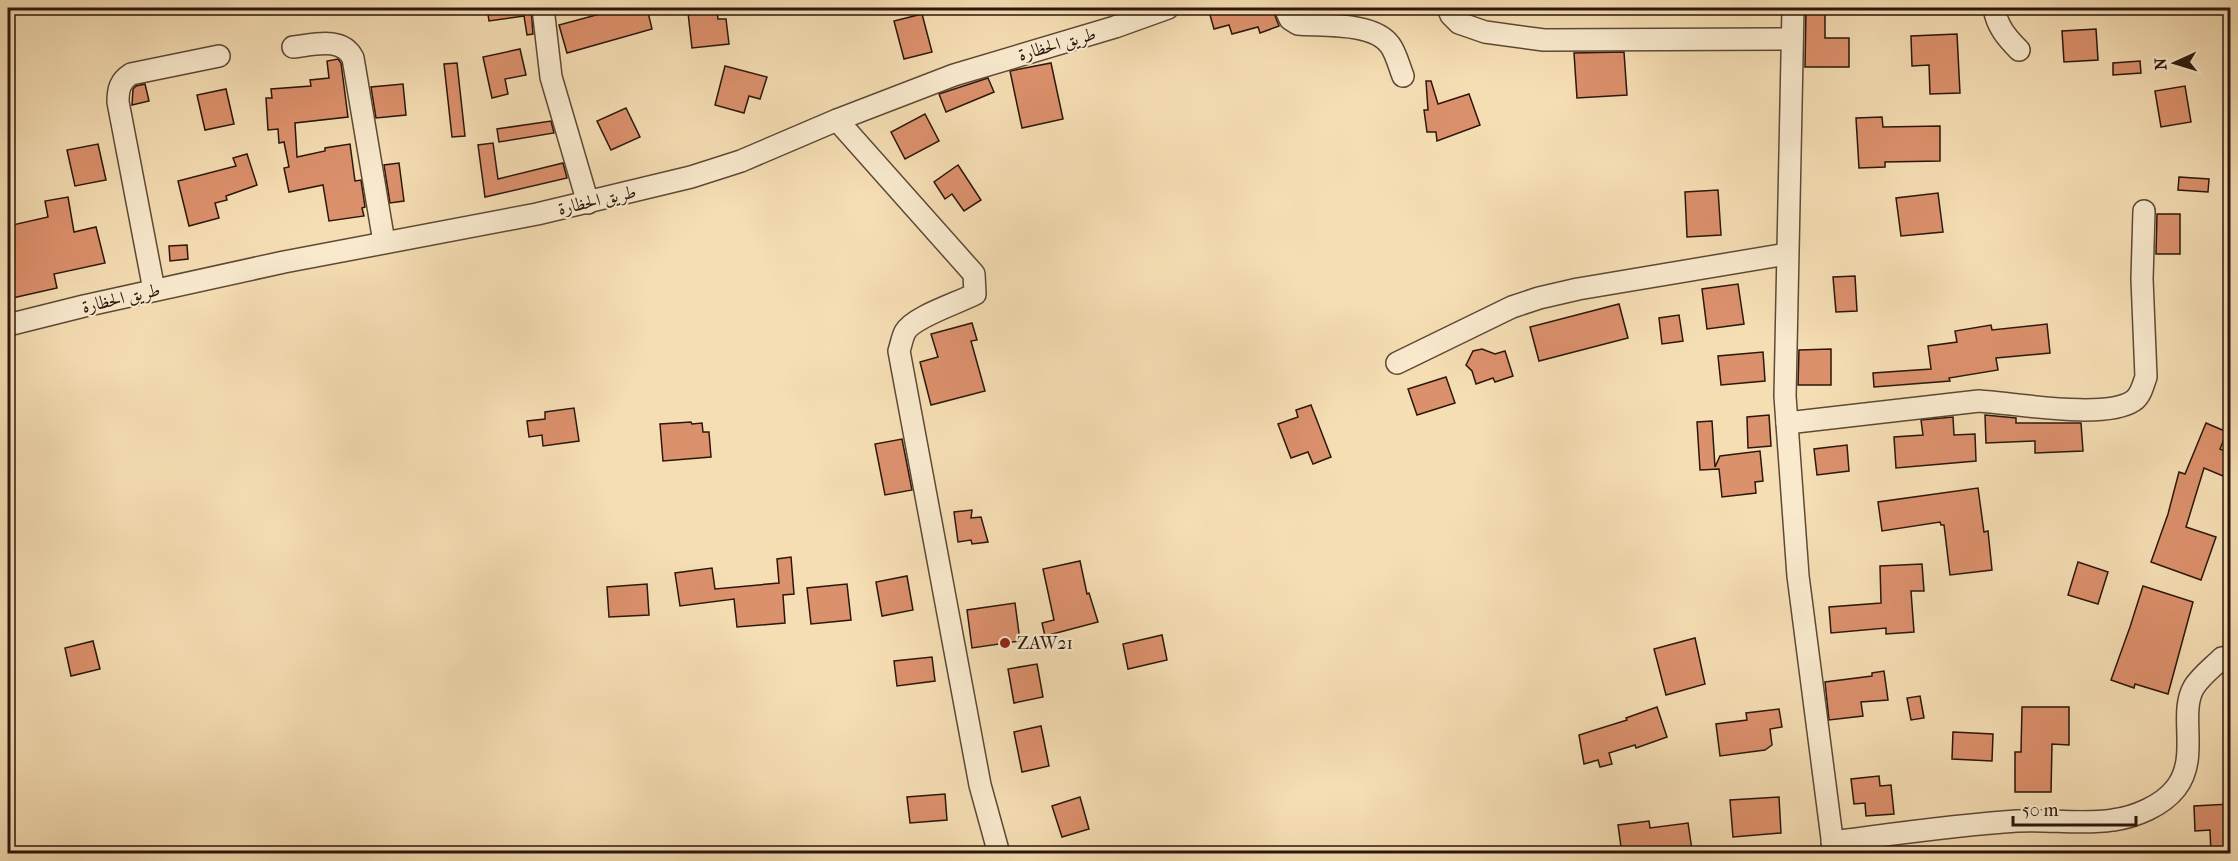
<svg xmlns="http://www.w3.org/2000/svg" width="2238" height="861" font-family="'IM FELL French Canon',Amiri,serif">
<rect width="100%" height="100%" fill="#f6deb4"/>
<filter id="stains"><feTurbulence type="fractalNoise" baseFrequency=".00333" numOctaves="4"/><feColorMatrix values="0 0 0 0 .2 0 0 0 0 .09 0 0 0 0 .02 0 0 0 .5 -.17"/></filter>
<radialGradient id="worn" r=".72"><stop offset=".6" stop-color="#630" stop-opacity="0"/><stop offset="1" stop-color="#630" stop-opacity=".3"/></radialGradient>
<g fill="#dc916d" stroke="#2b170c" stroke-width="1.5">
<polygon points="487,8 531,8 533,34 527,35 524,16 489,21"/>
<polygon points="610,8 647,8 652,29 567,53 559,25 611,11"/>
<polygon points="1208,8 1244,8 1246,12 1259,8 1272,8 1279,26 1260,33 1258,27 1232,34 1229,25 1214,29"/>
<polygon points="1806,8 1825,8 1825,38 1849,38 1849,67 1805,67"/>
<polygon points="717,10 718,19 726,19 729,44 692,48 688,13"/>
<polygon points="922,14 932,52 904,59 894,21"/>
<polygon points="2096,29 2098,60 2064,62 2062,31"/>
<polygon points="1957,34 1960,93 1930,94 1929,65 1912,66 1911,36"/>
<polygon points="520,49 526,75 505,79 508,94 492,98 483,57"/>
<polygon points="1624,52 1627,95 1577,98 1574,53"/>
<polygon points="338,59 341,63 348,117 295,123 297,157 325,151 325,148 350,144 355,181 361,180 365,207 362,208 364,216 329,221 323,185 289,192 284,168 289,167 284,142 279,143 278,129 268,130 266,98 272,98 271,89 311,86 310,80 329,78 327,61"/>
<polygon points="2140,61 2141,73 2113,75 2113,63"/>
<polygon points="457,63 465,136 452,137 444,64"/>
<polygon points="1051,63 1063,119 1022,128 1010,71"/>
<polygon points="725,66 767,77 760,99 749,96 744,113 715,105"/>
<polygon points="988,78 994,92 946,112 939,94"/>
<polygon points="1426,81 1431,81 1438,104 1469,94 1480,125 1437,141 1436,132 1427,132 1424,110 1428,110"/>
<polygon points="145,84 149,101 132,105 133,89 136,86"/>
<polygon points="403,84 406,115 376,118 371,87"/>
<polygon points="2185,86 2191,122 2161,127 2155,91"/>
<polygon points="226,89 234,124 205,130 197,95"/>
<polygon points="626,108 640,137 611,150 597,121"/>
<polygon points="925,114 939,141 905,159 891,132"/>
<polygon points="1882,117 1883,127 1940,126 1940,161 1885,162 1885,167 1859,168 1856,118"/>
<polygon points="551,121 554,133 499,142 497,129"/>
<polygon points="493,143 498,179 563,163 567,178 485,197 478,145"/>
<polygon points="98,144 106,180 75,186 67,150"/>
<polygon points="247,154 257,185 226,196 227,200 215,203 219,218 189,226 178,181 236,166 233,158"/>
<polygon points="399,163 404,201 390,203 384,165"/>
<polygon points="958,165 981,200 964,211 952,194 945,199 934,182"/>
<polygon points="2179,177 2209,179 2208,192 2178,190"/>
<polygon points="1718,190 1721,235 1687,237 1685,192"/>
<polygon points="1938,193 1943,232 1901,236 1896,198"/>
<polygon points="68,197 74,232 96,227 105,263 54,274 57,288 8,299 8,226 48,217 45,201"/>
<polygon points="2157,214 2180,214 2180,254 2156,254"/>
<polygon points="187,245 188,259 170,261 169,246"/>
<polygon points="1855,276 1857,311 1836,312 1833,277"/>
<polygon points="1738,284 1744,324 1707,329 1702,289"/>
<polygon points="1619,304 1628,338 1539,361 1530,327"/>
<polygon points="1679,315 1683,341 1662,344 1659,318"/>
<polygon points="972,323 977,340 971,341 985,391 931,405 920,362 938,357 931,334"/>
<polygon points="2047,324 2050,353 1996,358 1998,370 1949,378 1950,381 1874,387 1873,373 1931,369 1928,346 1957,342 1955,331 1991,325 1992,330"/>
<polygon points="1482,349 1495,354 1505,351 1513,376 1495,382 1493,378 1476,384 1472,371 1466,365 1473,351"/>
<polygon points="1831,349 1831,385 1798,385 1799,350"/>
<polygon points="1763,352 1765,381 1721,385 1718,356"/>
<polygon points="1446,377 1455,403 1417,415 1408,389"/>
<polygon points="1311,405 1331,457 1313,464 1308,452 1291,458 1278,424 1298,417 1296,410"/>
<polygon points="574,408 579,441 543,446 542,435 529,437 527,421 545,419 545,412"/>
<polygon points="1769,415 1771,446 1748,448 1747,417"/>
<polygon points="1985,415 2016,418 2016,423 2081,423 2083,451 2035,453 2035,441 1986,443"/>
<polygon points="1953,417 1954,435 1975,434 1976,461 1896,468 1894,437 1923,435 1921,420"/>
<polygon points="1712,421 1715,467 1720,456 1760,451 1763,481 1755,482 1756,493 1722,497 1719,469 1700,470 1697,422"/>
<polygon points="691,422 692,424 702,423 703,432 709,432 711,457 663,461 660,424"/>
<polygon points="2206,423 2227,432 2220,449 2230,453 2230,458 2223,476 2204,468 2186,527 2216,537 2201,580 2151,562 2168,514 2179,472 2185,474"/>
<polygon points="902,439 912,490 885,495 875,444"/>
<polygon points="1847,445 1849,471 1817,475 1814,449"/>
<polygon points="1978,488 1984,532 1988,531 1992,570 1950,575 1944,525 1941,525 1940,522 1882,531 1878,502"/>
<polygon points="972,510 971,518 981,517 988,542 972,544 971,540 958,542 954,512"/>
<polygon points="791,557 794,594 783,595 785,623 737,627 734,599 680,606 675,573 712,568 715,589 779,583 777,559"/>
<polygon points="1080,561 1087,594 1089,593 1098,622 1045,636 1042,623 1054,620 1043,569"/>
<polygon points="2078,562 2108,572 2098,604 2068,595"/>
<polygon points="1922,564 1924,591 1911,591 1914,632 1886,634 1886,628 1831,633 1829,607 1881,603 1880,566"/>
<polygon points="907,576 913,610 882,616 876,582"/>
<polygon points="647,584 649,615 609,617 607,587"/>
<polygon points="847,584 851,620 811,624 807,588"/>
<polygon points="2143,586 2193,602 2168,694 2135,684 2134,688 2111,680 2130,627"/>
<polygon points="1015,603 1020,641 972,648 967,610"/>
<polygon points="1162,635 1167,660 1128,669 1123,644"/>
<polygon points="1695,638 1705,684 1666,695 1654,649"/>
<polygon points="93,641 100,669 71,676 65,648"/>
<polygon points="932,657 935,681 897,686 894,661"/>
<polygon points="1037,664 1043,697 1014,703 1008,669"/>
<polygon points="1884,671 1888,700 1861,702 1863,716 1829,720 1825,682 1872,676 1872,673"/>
<polygon points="1920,696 1924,718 1911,720 1907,698"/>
<polygon points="1657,707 1667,737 1636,748 1635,745 1609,753 1612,764 1600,767 1598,760 1584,764 1579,735 1627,720 1626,718"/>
<polygon points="2022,707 2069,707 2069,745 2052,744 2051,792 2015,792 2015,752 2021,752"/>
<polygon points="1779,709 1782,727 1770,729 1772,745 1765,750 1720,756 1716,724 1747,720 1746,713"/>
<polygon points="1041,726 1049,766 1022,772 1014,732"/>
<polygon points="1953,732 1993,734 1992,761 1952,759"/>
<polygon points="1879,776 1880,786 1891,785 1894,814 1866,816 1865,803 1854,804 1851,779"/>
<polygon points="945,794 947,820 910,823 907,797"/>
<polygon points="1080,797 1089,829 1062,837 1052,806"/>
<polygon points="1779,797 1781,833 1733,837 1730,800"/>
<polygon points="2230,804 2230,854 2211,854 2210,830 2195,831 2194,806"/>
<polygon points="1649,821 1650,828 1688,823 1692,850 1666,854 1622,854 1618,825"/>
</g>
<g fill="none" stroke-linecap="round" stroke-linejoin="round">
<defs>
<g id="minor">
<polyline points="543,8 551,77 588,203"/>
<path d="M 1285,8 L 1290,19 L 1298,24 C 1323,26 1374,22 1390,45 C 1396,53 1399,66 1403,76"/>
<polyline points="1448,8 1451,15 1459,23 1485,32 1544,40 1792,39"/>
<polyline points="1793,8 1785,396 1798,576 1834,854"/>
<path d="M 1994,8 C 1997,26 2006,37 2019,50"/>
<path d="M 293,47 C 313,45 342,36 353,58 L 384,242"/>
<path d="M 837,120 L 974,274 L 975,294 C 958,303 913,317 905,332 C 902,338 901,345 899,351 L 980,785 L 999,854"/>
<path d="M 154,290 L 118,102 C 118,89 120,81 131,74 L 219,56"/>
<polyline points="8,325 84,306 284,262 537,214 691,177 741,161 837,120 954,75 1115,27 1168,8"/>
<polyline points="1397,363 1512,307 1539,298 1578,289 1787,254"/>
<path d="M 1787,423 L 1979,401 C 2014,403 2104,420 2133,401 C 2141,396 2143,385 2146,377 L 2142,279 L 2144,211"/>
<path d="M 1832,842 C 1894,834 1955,825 2017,821 C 2049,819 2082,825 2113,820 C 2135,817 2162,806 2176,788 C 2200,757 2178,714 2194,687 C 2201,676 2213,667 2222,658 L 2230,657"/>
</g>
</defs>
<use href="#minor" stroke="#5e4936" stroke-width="24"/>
<use href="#minor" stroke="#f9eace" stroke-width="21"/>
</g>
<circle fill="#8f2418" stroke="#f9eace" stroke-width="2" cx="1005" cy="643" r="6"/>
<g text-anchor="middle" stroke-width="4.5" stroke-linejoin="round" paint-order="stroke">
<g font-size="18" fill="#2b170c" stroke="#f9eace">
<text transform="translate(1057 44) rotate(-16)" y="6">طريق الحظارة</text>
<text transform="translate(597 200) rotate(-13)" y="6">طريق الحظارة</text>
<text transform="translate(121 298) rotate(-13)" y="6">طريق الحظارة</text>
</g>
<g font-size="18" fill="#2b170c" stroke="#f9eace" text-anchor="start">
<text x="1017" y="649">ZAW21</text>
</g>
</g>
<rect width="2238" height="861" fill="none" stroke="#f6deb4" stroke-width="30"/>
<rect x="9" y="9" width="2220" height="843" fill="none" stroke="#2b170c" stroke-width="3"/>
<rect x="15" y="15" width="2208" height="831" fill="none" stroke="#2b170c" stroke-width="1.5"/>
<g transform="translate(2175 63) rotate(266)" stroke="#f9eace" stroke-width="4.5" paint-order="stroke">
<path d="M0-4.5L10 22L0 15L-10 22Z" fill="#2b170c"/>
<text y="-9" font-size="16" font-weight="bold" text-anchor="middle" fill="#2b170c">N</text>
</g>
<path d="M2013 816v9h123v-9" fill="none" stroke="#2b170c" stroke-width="3"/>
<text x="2022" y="816" font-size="18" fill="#2b170c" stroke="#f9eace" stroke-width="4.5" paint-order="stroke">50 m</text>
<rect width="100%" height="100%" filter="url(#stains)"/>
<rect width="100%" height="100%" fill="url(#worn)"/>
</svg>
